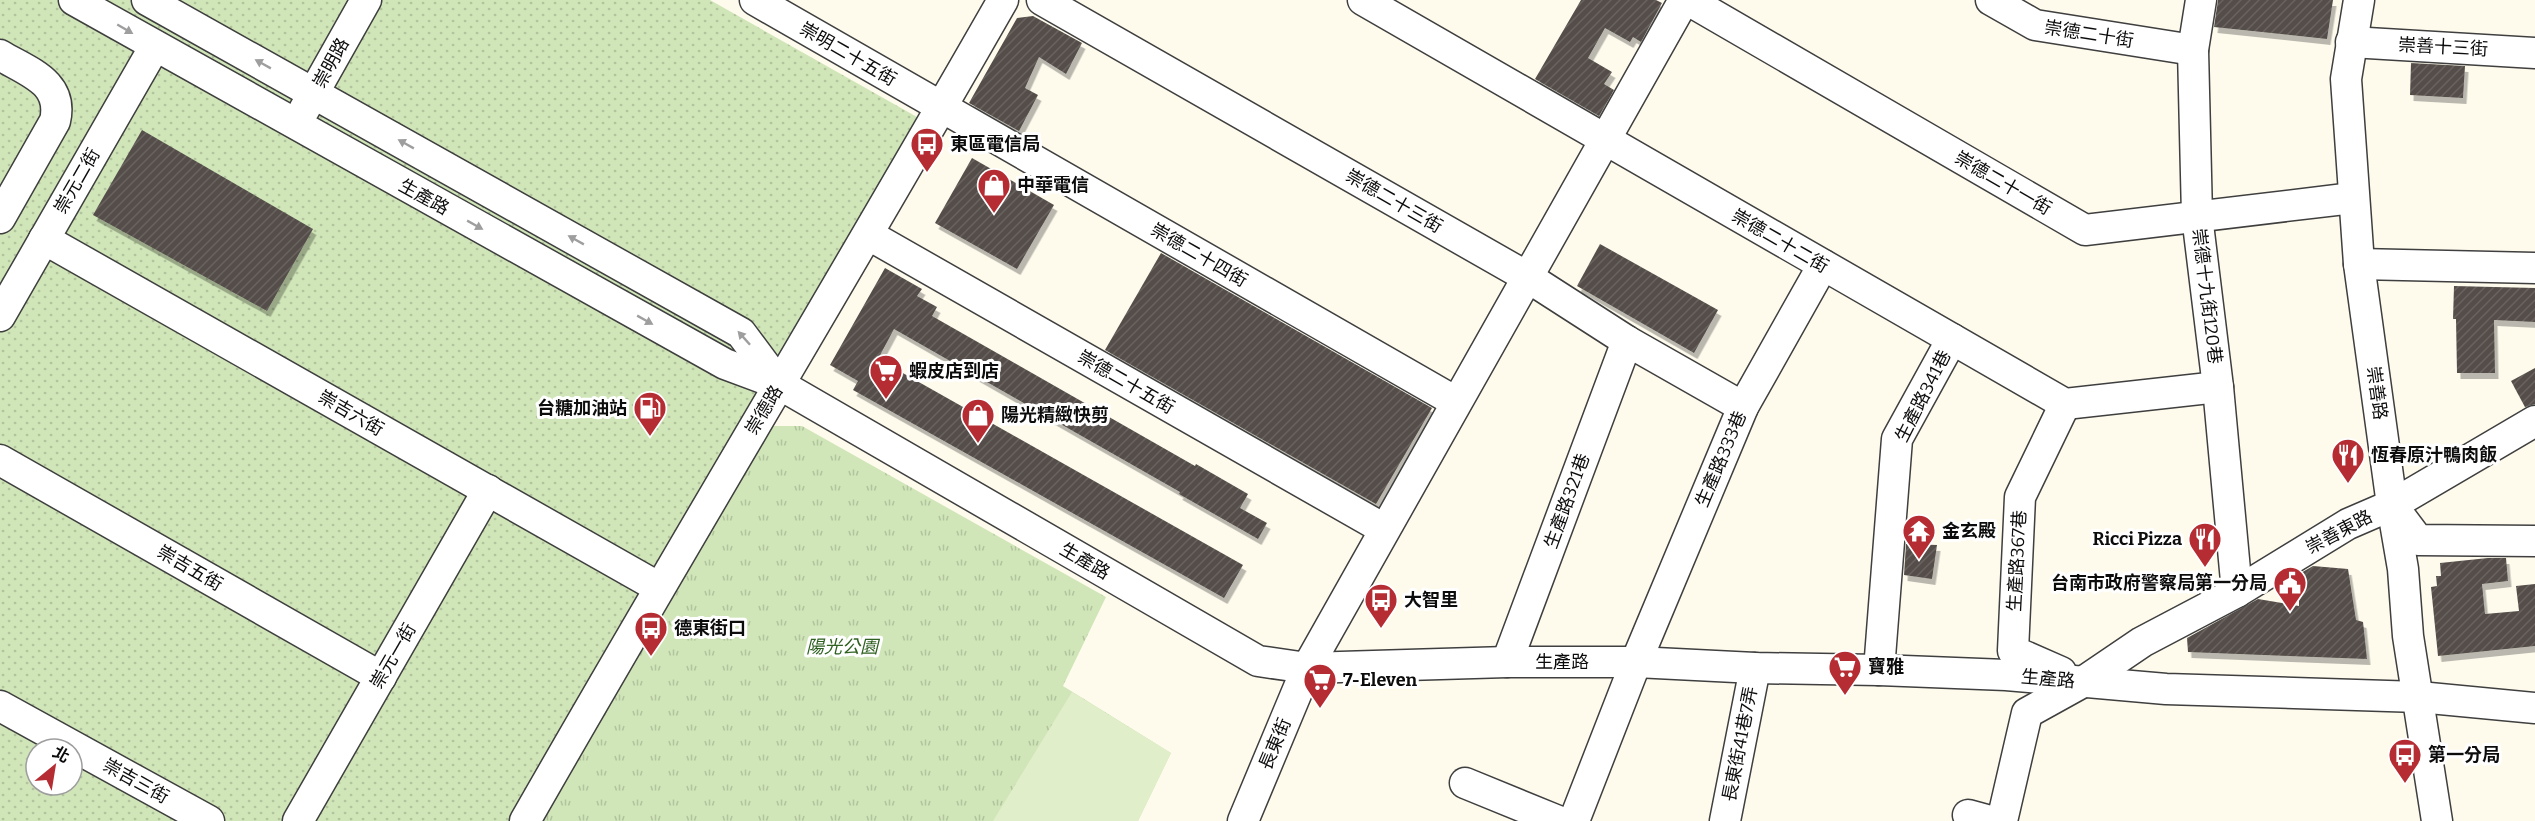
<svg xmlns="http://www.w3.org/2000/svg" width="2535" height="821" font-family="Bitter,'Noto Sans TC',serif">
<defs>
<pattern id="grass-dots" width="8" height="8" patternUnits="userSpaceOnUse" patternTransform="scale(1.5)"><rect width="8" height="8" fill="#d0e6b8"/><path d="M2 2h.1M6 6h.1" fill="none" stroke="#b1c49d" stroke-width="1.8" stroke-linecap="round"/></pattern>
<pattern id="park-tufts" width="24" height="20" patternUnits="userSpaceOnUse" patternTransform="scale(1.5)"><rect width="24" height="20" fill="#d0e6b8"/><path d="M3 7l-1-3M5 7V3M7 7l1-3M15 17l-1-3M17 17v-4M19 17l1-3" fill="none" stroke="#b1c49d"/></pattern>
<pattern id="building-hatch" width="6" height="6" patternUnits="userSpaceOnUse" patternTransform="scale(1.5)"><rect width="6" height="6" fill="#544e49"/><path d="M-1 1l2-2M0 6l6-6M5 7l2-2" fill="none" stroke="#68635f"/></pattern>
<filter id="shadow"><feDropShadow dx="3.5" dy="6" stdDeviation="0" flood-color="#0004"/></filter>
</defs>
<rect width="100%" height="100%" fill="#fefbed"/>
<path fill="url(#grass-dots)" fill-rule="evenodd" d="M 0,0 L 710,0 L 917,117 L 515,821 L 0,821 ZM 36,749 L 72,749 L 72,785 L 36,785 Z"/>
<polygon fill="url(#park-tufts)" points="771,426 802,426 1106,597 1063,686 1171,753 1138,821 540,821"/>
<polygon fill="#e1eeca" points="1072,692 1171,753 1138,821 993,821"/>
<g fill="url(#building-hatch)" filter="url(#shadow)">
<polygon points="1581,0 1656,0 1662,3 1641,42 1633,37 1630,42 1605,28 1588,58 1612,72 1604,84 1614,90 1599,116 1535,79"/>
<polygon points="2218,0 2333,0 2327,39 2214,27"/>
<polygon points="1033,16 1082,43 1066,74 1039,57 1025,88 1038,95 1019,131 969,103 1017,18"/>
<polygon points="2411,63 2465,66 2463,98 2410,95"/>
<polygon points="142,130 313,229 267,311 93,215"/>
<polygon points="972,158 1054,205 1017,269 935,223"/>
<polygon points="1600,244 1718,310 1694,353 1577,286"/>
<polygon points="1161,253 1432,408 1376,504 1105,350"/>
<polygon points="885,268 922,289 917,296 937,307 932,316 1195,466 1196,464 1248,494 1240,508 1267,523 1258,539 1179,494 1180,492 894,329 878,359 1243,565 1224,598 853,390 858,381 830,365"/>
<polygon points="2454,286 2535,288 2535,322 2494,320 2495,373 2457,373 2456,319 2453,319"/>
<polygon points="2535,368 2535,404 2525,407 2511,381"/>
<polygon points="1906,544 1937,545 1932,579 1904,575"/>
<polygon points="2488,558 2506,558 2508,581 2482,584 2485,614 2519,611 2516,586 2535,584 2535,646 2438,656 2431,587 2437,586 2436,576 2441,576 2440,563"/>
<polygon points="2313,566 2348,569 2356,620 2363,622 2367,659 2188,652 2187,638 2258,599 2299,606 2299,574"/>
</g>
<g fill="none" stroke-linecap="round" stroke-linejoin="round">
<defs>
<g id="minor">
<polyline points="74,0 725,364 779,384 1258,661 1307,668 1507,662 1636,662 1755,668 1879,670 2006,675 2166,689 2419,697 2535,708"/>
<polyline points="147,0 741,333 779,384"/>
<polyline points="755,0 1456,402"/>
<polyline points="1042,0 1529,278 1627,341 1743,407"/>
<polyline points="1363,0 2065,404 2218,387"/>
<polyline points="1688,0 2085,230 2353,198"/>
<polyline points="1991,0 2035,25 2193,50"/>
<polyline points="2201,0 2193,50 2197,216 2218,387 2237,592"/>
<polyline points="2359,0 2346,79 2359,264 2392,505 2403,569 2408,636 2437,821"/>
<polyline points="2351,42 2535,53"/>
<path d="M 0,55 C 28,72 64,82 55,121 L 0,218"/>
<polyline points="304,110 366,0"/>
<polyline points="869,235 1384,529"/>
<polyline points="44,239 658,587"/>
<polyline points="2359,264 2535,268"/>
<polyline points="0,316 155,46"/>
<polyline points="0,460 381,677"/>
<polyline points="2394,508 2418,540 2535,541"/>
<polyline points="1507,662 1627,341"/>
<polyline points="1879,670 1897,439 1952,339"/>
<polyline points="2061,672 2013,651 2020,497 2065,404"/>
<polyline points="0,706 209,821"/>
<polyline points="1465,783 1558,821"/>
<polyline points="1968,815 1990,821"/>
<polyline points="298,821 488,490"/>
<path d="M 525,821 C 682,546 846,275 1003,0"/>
<polyline points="1243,821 1307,668 1684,0"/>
<polyline points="1574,821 1636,662 1743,407 1823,265"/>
<polyline points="1725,821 1755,668"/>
<polyline points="2002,821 2027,713 2083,682 2142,642 2237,592 2348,524 2392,505 2535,421"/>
</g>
</defs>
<use href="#minor" stroke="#3f3f3f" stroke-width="33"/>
<use href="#minor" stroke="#fff" stroke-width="30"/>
</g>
<defs><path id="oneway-solid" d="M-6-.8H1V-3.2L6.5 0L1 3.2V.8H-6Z" transform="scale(1.5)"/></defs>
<g fill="#9e9e9e">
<use href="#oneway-solid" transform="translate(125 29) rotate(30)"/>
<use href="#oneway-solid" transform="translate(263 64) rotate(-151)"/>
<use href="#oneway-solid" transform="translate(406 144) rotate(-151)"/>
<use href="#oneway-solid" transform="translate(475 225) rotate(29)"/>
<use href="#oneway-solid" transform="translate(576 240) rotate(-151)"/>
<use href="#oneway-solid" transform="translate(645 320) rotate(29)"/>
<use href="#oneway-solid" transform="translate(744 338) rotate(-132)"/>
</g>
<defs>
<symbol id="bus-pin" viewBox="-11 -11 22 30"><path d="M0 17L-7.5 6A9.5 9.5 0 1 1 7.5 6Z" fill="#b52c32" stroke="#fff"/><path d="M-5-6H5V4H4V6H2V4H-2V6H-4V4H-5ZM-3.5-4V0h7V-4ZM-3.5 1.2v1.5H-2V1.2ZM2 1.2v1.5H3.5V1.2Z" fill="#fff"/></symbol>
<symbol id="shop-pin" viewBox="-11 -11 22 30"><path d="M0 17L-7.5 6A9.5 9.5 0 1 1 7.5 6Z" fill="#b52c32" stroke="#fff"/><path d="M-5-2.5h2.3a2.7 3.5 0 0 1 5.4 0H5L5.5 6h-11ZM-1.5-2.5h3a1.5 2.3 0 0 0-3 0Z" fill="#fff"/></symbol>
<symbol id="supermarket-pin" viewBox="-11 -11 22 30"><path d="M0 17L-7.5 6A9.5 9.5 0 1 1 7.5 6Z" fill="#b52c32" stroke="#fff"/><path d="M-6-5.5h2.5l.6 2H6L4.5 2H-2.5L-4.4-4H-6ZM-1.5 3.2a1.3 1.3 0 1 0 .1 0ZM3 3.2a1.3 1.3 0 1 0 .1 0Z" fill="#fff"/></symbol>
<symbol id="fuel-pin" viewBox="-11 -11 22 30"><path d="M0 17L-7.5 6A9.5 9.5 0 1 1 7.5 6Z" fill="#b52c32" stroke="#fff"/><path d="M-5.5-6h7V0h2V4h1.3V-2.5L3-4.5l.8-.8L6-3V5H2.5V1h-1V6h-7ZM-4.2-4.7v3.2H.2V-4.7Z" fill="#fff"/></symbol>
<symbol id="restaurant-pin" viewBox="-11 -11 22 30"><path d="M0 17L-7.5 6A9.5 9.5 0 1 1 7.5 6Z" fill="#b52c32" stroke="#fff"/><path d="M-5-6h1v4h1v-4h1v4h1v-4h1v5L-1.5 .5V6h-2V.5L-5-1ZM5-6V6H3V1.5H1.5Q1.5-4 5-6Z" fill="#fff"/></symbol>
<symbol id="temple-pin" viewBox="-11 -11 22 30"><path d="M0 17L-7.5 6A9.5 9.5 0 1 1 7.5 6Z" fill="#b52c32" stroke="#fff"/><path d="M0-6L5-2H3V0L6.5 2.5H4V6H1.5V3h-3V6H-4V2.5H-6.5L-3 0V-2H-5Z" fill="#fff"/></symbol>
<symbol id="civic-pin" viewBox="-11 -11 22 30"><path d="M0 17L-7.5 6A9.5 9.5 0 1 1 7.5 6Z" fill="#b52c32" stroke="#fff"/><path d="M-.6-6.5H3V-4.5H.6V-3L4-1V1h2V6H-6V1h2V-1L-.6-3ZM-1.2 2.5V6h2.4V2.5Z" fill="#fff"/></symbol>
</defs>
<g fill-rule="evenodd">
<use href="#bus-pin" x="908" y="125" width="38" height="52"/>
<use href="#shop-pin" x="975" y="166" width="38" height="52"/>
<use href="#supermarket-pin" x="867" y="352" width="38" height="52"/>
<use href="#fuel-pin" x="631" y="389" width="38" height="52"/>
<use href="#shop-pin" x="959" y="396" width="38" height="52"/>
<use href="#restaurant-pin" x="2329" y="436" width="38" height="52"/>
<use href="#temple-pin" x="1900" y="512" width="38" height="52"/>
<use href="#restaurant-pin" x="2186" y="520" width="38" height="52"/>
<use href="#civic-pin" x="2271" y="564" width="38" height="52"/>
<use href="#bus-pin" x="1362" y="581" width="38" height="52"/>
<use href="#bus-pin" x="632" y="609" width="38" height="52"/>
<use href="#supermarket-pin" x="1826" y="648" width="38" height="52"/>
<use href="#supermarket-pin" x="1301" y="661" width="38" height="52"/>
<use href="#bus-pin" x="2386" y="736" width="38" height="52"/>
</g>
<g text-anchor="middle" stroke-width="6" stroke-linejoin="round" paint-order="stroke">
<g font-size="18" fill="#0c0c0c" stroke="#fff">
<text transform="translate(2089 34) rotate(9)" y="6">崇德二十街</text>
<text transform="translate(2443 47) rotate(3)" y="6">崇善十三街</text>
<text transform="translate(848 54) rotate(30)" y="6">崇明二十五街</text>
<text transform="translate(331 63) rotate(-61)" y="6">崇明路</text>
<text transform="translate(77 181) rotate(-60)" y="6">崇元二街</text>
<text transform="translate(2003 183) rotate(30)" y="6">崇德二十一街</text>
<text transform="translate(424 197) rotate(29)" y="6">生產路</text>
<text transform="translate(1394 201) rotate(30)" y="6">崇德二十三街</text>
<text transform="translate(1780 241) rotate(30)" y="6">崇德二十二街</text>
<text transform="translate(1199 255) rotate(30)" y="6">崇德二十四街</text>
<text transform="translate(2207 296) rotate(83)" y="6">崇德十九街120巷</text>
<text transform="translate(1126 382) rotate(30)" y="6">崇德二十五街</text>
<text transform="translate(2377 393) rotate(82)" y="6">崇善路</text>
<text transform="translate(1923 396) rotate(-63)" y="6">生產路341巷</text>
<text transform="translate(764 410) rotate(-59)" y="6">崇德路</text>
<text transform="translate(351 413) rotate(30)" y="6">崇吉六街</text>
<text transform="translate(1721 459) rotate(-67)" y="6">生產路333巷</text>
<text transform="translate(1567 501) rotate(-70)" y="6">生產路321巷</text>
<text transform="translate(2339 532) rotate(-28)" y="6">崇善東路</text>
<text transform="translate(1085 561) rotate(30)" y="6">生產路</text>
<text transform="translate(2017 561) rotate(-87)" y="6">生產路367巷</text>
<text transform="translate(190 568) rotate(30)" y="6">崇吉五街</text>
<text transform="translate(393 656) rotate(-60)" y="6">崇元一街</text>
<text x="1562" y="668">生產路</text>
<text transform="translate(2048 679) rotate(5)" y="6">生產路</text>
<text transform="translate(1275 744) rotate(-67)" y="6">長東街</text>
<text transform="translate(1740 744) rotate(-79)" y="6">長東街41巷7弄</text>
<text transform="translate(136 781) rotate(29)" y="6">崇吉三街</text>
</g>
<g font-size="18" font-weight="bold" fill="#0c0c0c" stroke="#fff" text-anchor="start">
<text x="950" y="150">東區電信局</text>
<text x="1017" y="191">中華電信</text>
<text x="909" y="377">蝦皮店到店</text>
<text x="627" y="414" text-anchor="end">台糖加油站</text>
<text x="1001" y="421">陽光精緻快剪</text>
<text x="2371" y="461">恆春原汁鴨肉飯</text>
<text x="1942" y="537">金玄殿</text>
<text x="2182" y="545" text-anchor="end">Ricci Pizza</text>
<text x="2267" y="589" text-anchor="end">台南市政府警察局第一分局</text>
<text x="1404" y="606">大智里</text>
<text x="674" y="634">德東街口</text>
<text x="1868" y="673">寶雅</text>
<text x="1343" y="686">7-Eleven</text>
<text x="2428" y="761">第一分局</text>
</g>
<g font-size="18" font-style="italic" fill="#2e6020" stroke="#fff">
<text x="842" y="653">陽光公園</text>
</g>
</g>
<g transform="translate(54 767) rotate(30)"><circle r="28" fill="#ffffff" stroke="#9e9e9e" stroke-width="1.5"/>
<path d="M0-4.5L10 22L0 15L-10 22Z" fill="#b52c32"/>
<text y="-9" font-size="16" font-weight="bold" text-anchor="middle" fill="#0c0c0c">北</text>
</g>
</svg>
